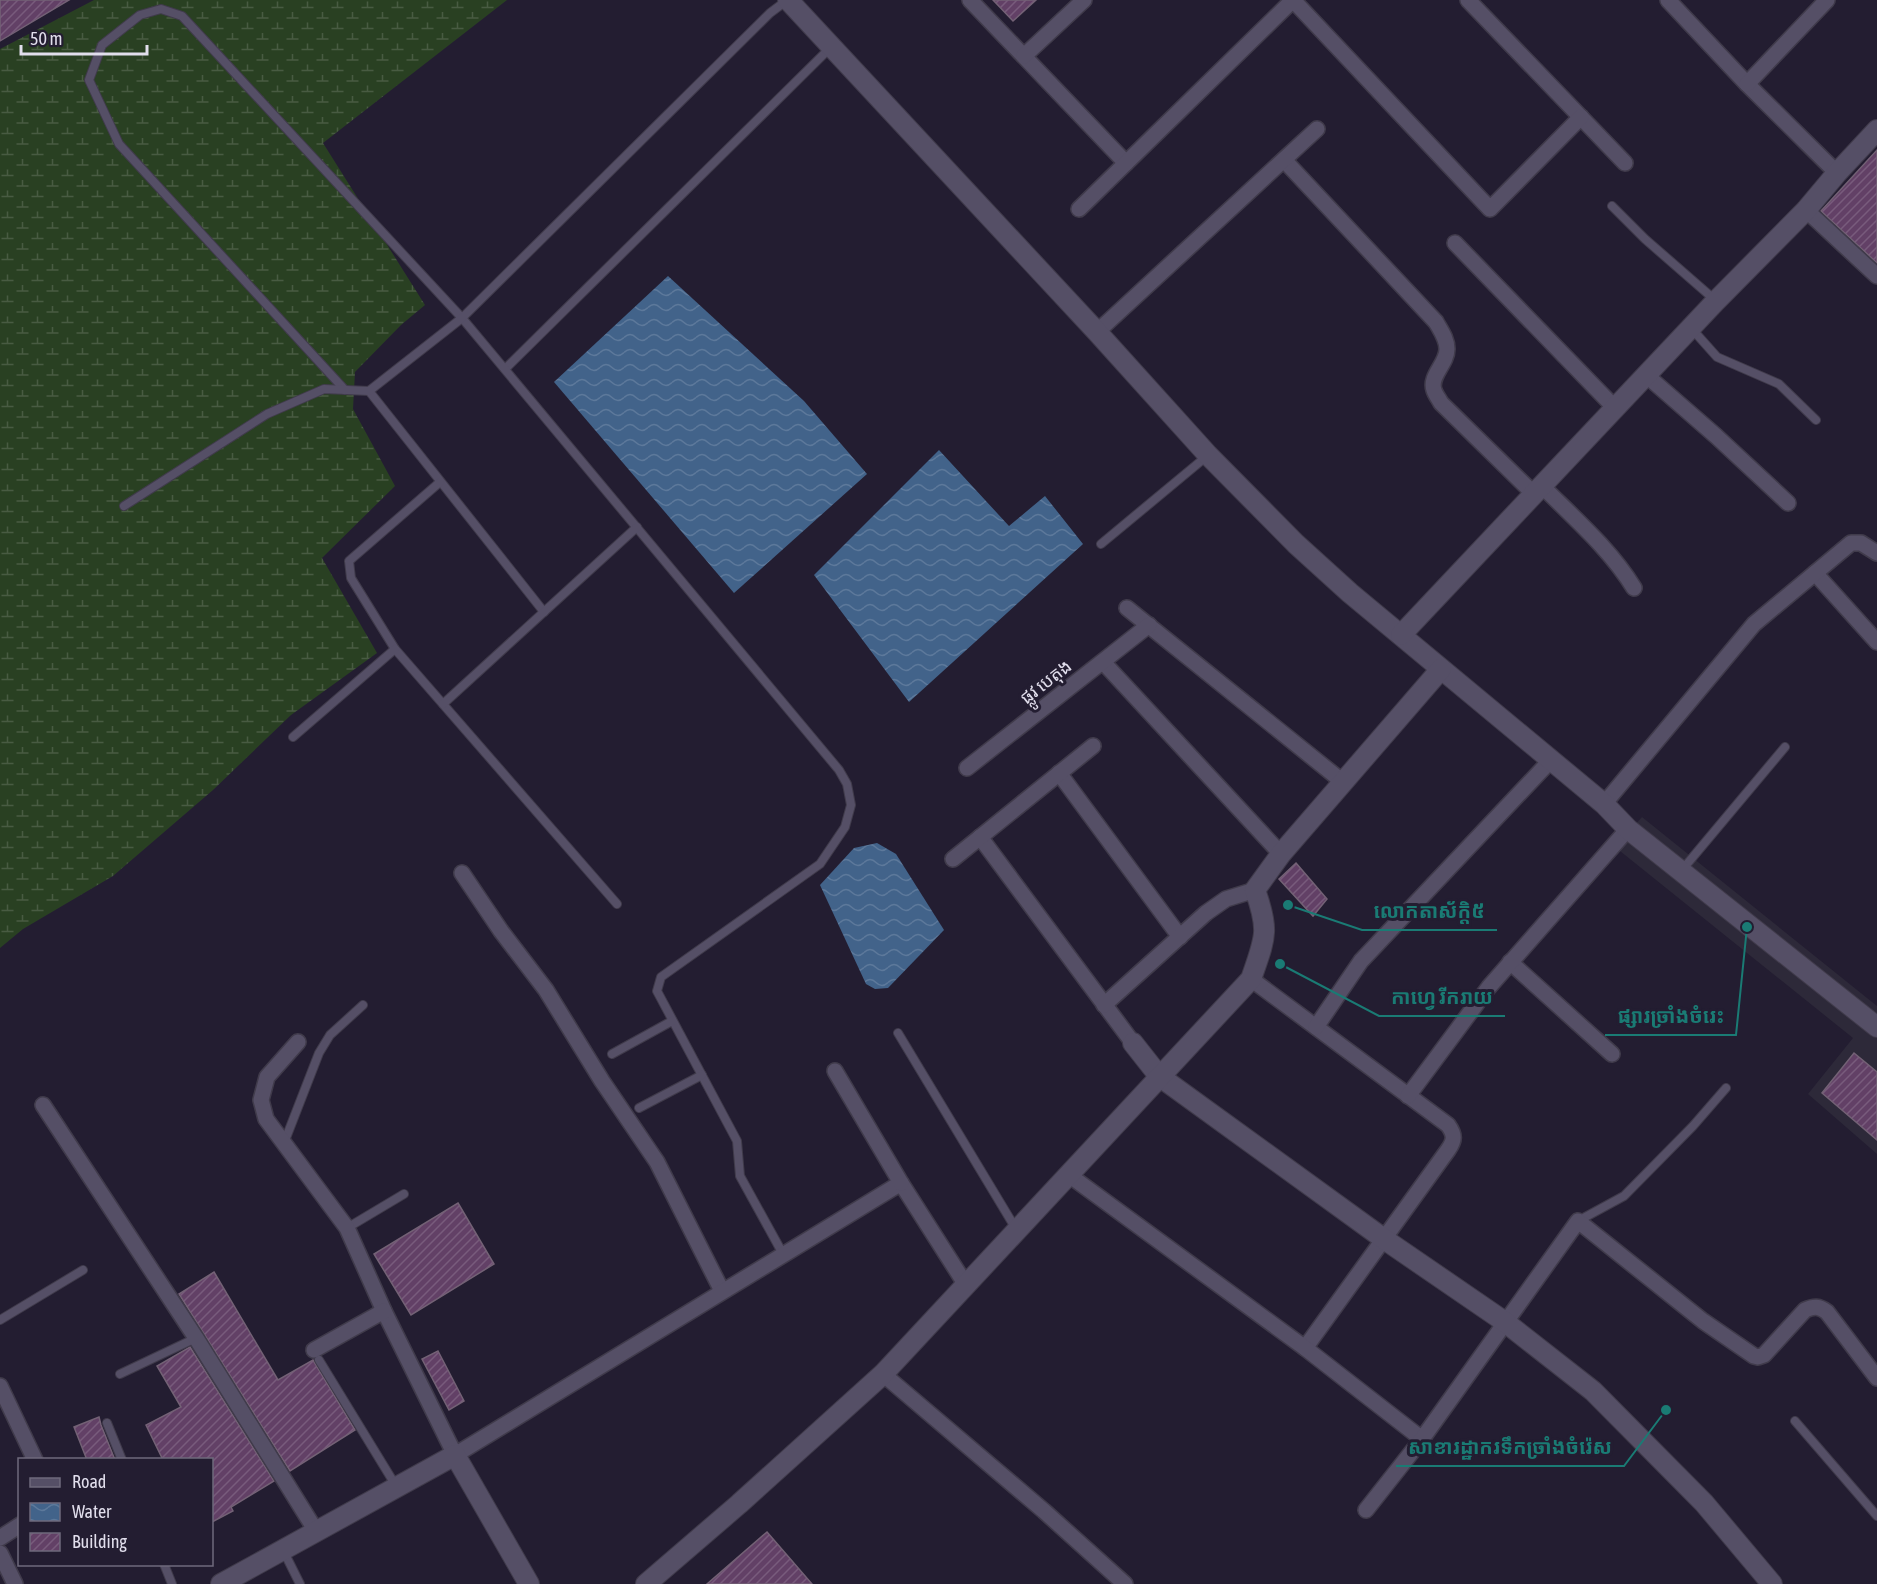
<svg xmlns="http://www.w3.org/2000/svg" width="1877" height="1584" font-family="'Asap Condensed','Noto Sans Khmer',sans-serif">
<defs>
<pattern id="wetland-marsh" width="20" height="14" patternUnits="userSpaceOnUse" patternTransform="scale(1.5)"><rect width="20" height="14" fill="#294022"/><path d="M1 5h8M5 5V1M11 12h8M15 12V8" fill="none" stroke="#485b42"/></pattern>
<pattern id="water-waves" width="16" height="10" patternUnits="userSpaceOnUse" patternTransform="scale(1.5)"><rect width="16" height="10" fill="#42638a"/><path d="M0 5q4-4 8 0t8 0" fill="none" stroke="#5d799b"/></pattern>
<pattern id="building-hatch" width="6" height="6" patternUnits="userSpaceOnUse" patternTransform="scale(1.5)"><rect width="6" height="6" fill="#624066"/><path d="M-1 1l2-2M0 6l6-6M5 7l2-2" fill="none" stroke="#785b7c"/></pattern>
</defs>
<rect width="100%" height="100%" fill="#231d31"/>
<polygon fill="#2d2939" points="1642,817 1877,1006 1877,1154 1808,1094 1853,1038 1615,847"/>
<polygon fill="url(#wetland-marsh)" points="94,0 507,0 323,143 425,305 401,325 355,372 353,409 395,486 322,558 377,653 291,715 213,790 113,876 23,929 0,948 0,49"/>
<g fill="url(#water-waves)">
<polygon points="668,276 804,401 867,474 734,593 554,382"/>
<polygon points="939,450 1009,526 1045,496 1083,544 909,702 814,575"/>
<polygon points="877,843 896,854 944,930 888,988 875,989 866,984 820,885 854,848"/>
</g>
<g fill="url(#building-hatch)" stroke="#736175" stroke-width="1.5">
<polygon points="0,0 69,0 0,41"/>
<polygon points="993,0 1036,0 1013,21"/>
<polygon points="1877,150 1877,263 1821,211"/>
<polygon points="1296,863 1327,899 1313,916 1279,879"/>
<polygon points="1854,1053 1877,1072 1877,1140 1822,1093"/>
<polygon points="458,1203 494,1264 411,1315 374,1254"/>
<polygon points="214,1272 278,1380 313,1360 355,1430 290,1471 179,1294"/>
<polygon points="190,1347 274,1481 231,1507 233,1511 212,1522 212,1460 163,1460 146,1425 181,1407 157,1366"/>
<polygon points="438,1351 464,1401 449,1410 422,1359"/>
<polygon points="99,1417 101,1425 115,1460 87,1460 74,1427"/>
<polygon points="767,1532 812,1584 707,1584"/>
</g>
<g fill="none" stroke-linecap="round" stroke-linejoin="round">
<defs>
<g id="service">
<polyline points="1612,206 1645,239 1715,300"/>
<polyline points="1692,329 1717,357 1779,384 1816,420"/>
<polyline points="505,369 830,48"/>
<polyline points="345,390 119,144 89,80 102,45 140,15 161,9 182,16 462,318 839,770 847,784 851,805 845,827 820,864 661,977 657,991 737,1141 740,1176 783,1254"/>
<polyline points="369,391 544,612"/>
<polyline points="440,482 349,561 351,578 395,649 617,904"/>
<polyline points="124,506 267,414 324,389 369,391 462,318 770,13 786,1"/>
<polyline points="1101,544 1207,456"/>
<polyline points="443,704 637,527"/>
<polyline points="293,737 395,649"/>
<polyline points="1682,870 1785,747"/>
<polyline points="898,1033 1016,1229"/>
<polyline points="612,1054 672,1021"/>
<polyline points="639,1108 702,1075"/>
<polyline points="284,1143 319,1053 330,1035 363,1005"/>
<polyline points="1578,1221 1624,1196 1693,1126 1726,1088"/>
<polyline points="347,1228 404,1194"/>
<polyline points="0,1320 83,1270"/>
<polyline points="319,1360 396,1486"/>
<polyline points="120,1374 196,1338"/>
<polyline points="1795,1421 1877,1516"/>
<polyline points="107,1423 122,1460"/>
<polyline points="283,1550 300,1584"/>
<polyline points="164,1564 172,1584"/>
</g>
<g id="minor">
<polyline points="970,0 1126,163"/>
<polyline points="1468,0 1625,163"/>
<polyline points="1668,0 1747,84 1837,173"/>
<polyline points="1024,56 1084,0"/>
<polyline points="1747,84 1827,0"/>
<path d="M 1284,160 L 1436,322 C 1441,331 1447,339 1447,349 C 1447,364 1429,376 1434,390 C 1435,394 1439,399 1441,403 L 1534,494"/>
<polyline points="1079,209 1293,0 1490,209 1581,117"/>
<polyline points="1806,210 1877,276"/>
<polyline points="1455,243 1615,408"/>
<polyline points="1097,332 1317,129"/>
<polyline points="1646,375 1716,436 1788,503"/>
<path d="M 1542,486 C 1574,518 1610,549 1634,588"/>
<polyline points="1815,573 1877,642"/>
<polyline points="1127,608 1343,782"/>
<polyline points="1103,662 1281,854"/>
<polyline points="967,768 1149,625"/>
<polyline points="1059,773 1180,937"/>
<polyline points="1604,804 1754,624 1851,543 1861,543 1877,553"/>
<polyline points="980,837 1133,1043"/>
<polyline points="953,859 1093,746"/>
<polyline points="462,873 501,931 546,990 602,1081 657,1162 722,1291"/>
<polyline points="1510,962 1612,1054"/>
<path d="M 1251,979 L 1448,1125 C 1455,1135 1455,1140 1448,1150 L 1305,1348"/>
<polyline points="1104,1005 1206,913 1226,899 1255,890"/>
<polyline points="1316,1027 1361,961 1551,760"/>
<polyline points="298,1042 267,1077 261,1100 266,1119 347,1228 384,1311 455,1455 901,1183 966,1285"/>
<polyline points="835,1071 901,1183"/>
<polyline points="1408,1096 1489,987 1628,829"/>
<polyline points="43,1105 196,1338 316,1531"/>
<polyline points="1069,1175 1305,1348 1422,1439"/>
<polyline points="314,1350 384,1311"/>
<polyline points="883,1374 1044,1511 1125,1584"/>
<polyline points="0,1386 35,1460"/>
<path d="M 1366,1510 L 1422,1439 L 1578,1221 L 1703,1321 L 1754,1356 L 1758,1357 L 1764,1355 L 1805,1310 C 1814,1306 1819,1306 1827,1312 L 1877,1378"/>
<polyline points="0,1538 20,1525"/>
<polyline points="0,1553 15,1584"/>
</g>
<g id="tertiary">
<polyline points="788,0 1097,332 1208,455 1296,544 1350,593 1604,804 1628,829 1877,1027"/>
<polyline points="1401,635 1716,301 1806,210 1837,173 1877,130"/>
<polyline points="1133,1043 1159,1076 1384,1239 1505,1322 1593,1391 1704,1503 1772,1584"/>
<polyline points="221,1584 455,1455 529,1584"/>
<path d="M 646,1584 L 739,1504 L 883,1374 L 1251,979 C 1265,938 1270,932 1255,890 L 1281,854 L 1441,669"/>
</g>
</defs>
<use href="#service" stroke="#403b4b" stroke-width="10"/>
<use href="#minor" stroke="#403b4b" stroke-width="18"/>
<use href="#tertiary" stroke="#403b4b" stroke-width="22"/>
<use href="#service" stroke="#554f66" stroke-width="8"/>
<use href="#minor" stroke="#554f66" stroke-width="15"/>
<use href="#tertiary" stroke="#554f66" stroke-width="20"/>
</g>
<g text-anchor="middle" stroke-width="6" stroke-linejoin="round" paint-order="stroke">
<g font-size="18" fill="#e1deec" stroke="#231d31">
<text transform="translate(1046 682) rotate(-38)" y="6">ផ្លូវ បេតុង</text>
</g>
</g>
<path fill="none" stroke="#1a7b74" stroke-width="2" d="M1288 905L1362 930H1497M1280 964L1379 1016H1505M1747 927L1736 1035H1605M1666 1410L1624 1466H1396"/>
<g fill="#1a7b74" stroke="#231d31" stroke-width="2">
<circle cx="1288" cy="905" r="6"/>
<circle cx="1280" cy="964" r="6"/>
<circle cx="1747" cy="927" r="6"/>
<circle cx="1666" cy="1410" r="6"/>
</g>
<g font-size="20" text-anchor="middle" font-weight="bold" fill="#1a7b74" stroke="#231d31" stroke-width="6" stroke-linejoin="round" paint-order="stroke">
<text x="1429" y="918">លោកតាស័ក្តិ៥</text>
<text x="1442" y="1004">កាហ្វេ រីករាយ</text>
<text x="1671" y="1023">ផ្សារច្រាំងចំរេះ</text>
<text x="1510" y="1454">សាខារដ្ឋាករទឹកច្រាំងចំរ៉េស</text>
</g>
<rect x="18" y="1458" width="195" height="108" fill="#231d31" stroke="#6f6a7c" stroke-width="1.5"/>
<rect x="30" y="1478" width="30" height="9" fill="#554f66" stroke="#6f6a7c" stroke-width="1.5"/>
<text x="72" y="1488" font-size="18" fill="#e1deec">Road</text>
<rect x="30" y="1503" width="30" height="18" fill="url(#water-waves)" stroke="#6f6a7c" stroke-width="1.5"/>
<text x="72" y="1518" font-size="18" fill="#e1deec">Water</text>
<rect x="30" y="1533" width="30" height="18" fill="url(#building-hatch)" stroke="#6f6a7c" stroke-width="1.5"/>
<text x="72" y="1548" font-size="18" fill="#e1deec">Building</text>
<path d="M21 45v9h126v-9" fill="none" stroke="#e1deec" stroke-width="3"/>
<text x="30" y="45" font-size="18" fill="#e1deec" stroke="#231d31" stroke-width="4.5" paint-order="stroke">50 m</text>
</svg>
